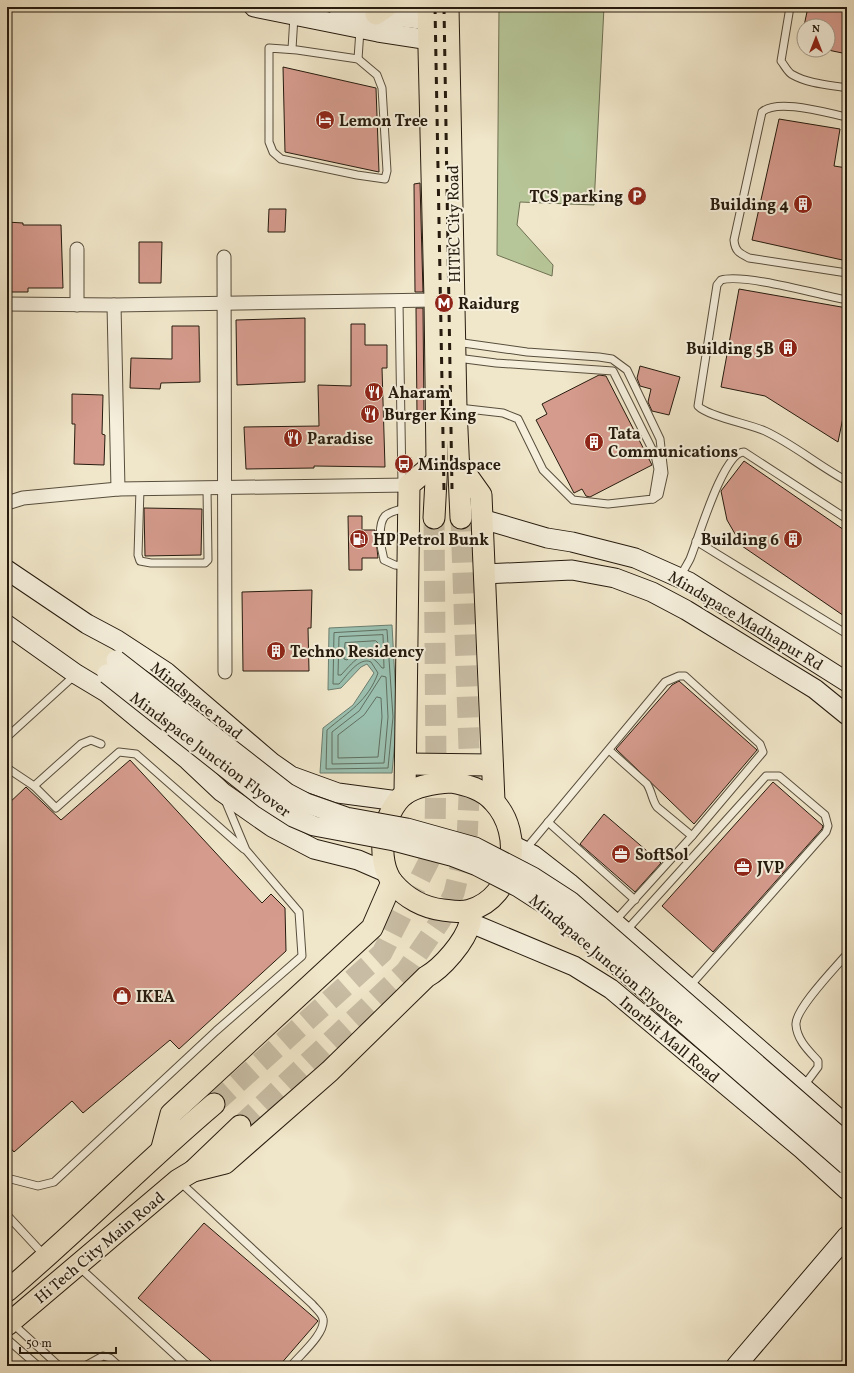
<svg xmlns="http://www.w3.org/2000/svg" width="854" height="1373" font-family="Vollkorn,serif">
<rect width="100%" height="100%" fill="#f0e6c9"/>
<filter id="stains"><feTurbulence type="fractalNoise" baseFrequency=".005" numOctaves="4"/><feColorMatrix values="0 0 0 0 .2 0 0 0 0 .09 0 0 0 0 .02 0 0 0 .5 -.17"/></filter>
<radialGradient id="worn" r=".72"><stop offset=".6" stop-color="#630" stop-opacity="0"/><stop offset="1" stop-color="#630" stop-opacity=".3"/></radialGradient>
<polygon fill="#b7c698" stroke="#6e7053" points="499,7 604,7 594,205 520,202 517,225 553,265 552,276 497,255"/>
<polygon fill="#9bc0b0" stroke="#6c7e6f" points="392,625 397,717 392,773 320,773 323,728 353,705 374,673 367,664 361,667 341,688 328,690 329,628"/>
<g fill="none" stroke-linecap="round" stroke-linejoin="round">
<g stroke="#606e5f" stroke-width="1">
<path d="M 387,630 L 393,717 L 388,768 L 326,769 L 327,730 C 348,712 368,701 378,673 L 371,662 C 359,656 346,677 339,684 L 333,684 L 334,633 Z"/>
<path d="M 383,635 L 384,668 L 382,668 C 365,645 356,659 341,675 L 338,675 L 339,637 Z"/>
<path d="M 376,641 L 378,643 L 377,651 C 365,649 356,650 347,660 L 344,659 L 345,643 Z"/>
<polygon points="382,676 386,677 388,717 384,763 332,764 332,732 359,711"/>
<polygon points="377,697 381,698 382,717 378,757 338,758 338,735 364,715"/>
</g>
</g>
<g fill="#d59b8d" stroke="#261b0e">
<polygon points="808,7 847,7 847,54 828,50 828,26 804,26"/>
<polygon points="283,67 376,88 379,172 285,152"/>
<polygon points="779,119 840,129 834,166 847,168 847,261 752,240"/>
<polygon points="420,183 423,292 415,292 414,184"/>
<polygon points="269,209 286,209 285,232 268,232"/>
<polygon points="7,222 23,223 23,225 61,225 63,288 28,288 28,292 7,292"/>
<polygon points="139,242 162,242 161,283 139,283"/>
<polygon points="739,289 847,308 847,398 838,442 765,396 721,387"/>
<polygon points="416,308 423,308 424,416 417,416"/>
<polygon points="305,318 305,382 237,385 236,320"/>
<polygon points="351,324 365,324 365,345 387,345 387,368 382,368 385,467 314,466 314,468 246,469 244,427 319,426 318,385 351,386"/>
<polygon points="172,326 199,326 200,382 161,383 160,389 130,388 131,358 172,359"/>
<polygon points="640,366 680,377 669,415 652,411 648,402 651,389 640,386 637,378"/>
<polygon points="599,375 606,376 652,465 590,497 586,496 582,489 574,493 536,420 547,414 542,404"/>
<polygon points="72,394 103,395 102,434 105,435 104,465 74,464 75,424 72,424"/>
<polygon points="744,461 847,532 847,618 742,546 727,520 721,491"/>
<polygon points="144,508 202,509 201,555 145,556"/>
<polygon points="348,516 362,516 362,530 375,530 378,558 362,558 362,570 349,570"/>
<polygon points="312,590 311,628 308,628 309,671 243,671 242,592"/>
<polygon points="679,681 757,750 694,824 616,749 672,685"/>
<polygon points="130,760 262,903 271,894 285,908 286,951 179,1049 170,1040 83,1113 72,1101 14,1152 7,1144 7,805 26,787 61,820"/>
<polygon points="773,782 823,826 822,829 713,952 662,906"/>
<polygon points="604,814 661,863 635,892 580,844"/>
<polygon points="204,1223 318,1321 279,1366 217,1366 138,1298"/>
</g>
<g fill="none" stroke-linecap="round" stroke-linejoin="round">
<g stroke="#c8bda4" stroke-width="21" stroke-dasharray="21 10" stroke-linecap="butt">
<polyline points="214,1104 382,953 429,861 435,832 436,764 434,518"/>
<polyline points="240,1126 406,971 441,920 454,893 467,839 470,777 461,518"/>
</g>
<defs>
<g id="lane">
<path d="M 790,7 L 781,61 C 785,66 788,73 793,75 C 809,84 830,85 847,88"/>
<polygon points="269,48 297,50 358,59 377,75 382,88 387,171 385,179 357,175 281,159 273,152 269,142"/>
<polyline points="292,49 294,16"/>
<polyline points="358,59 360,30"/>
<path d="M 847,117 C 827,113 777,98 762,112 L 734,240 C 735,251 739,253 749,258 L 847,273"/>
<path d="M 847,300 C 820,295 744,273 721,280 L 717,285 L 698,406 C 707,416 749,424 765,431 C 793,444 819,466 847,481"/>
<polyline points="399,302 402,485"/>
<polyline points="456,342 527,352 599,357 612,359 627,370 660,439 664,473 659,495 653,499"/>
<polyline points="457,358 496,363 613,371 655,455 658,469 653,499 608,504 573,500 543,470 518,419 503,413 459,408"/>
<polyline points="140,489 138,555 140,561 151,563 205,563 208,560 207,488"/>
<path d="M 406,508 C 399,510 391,511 385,516 C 377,525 381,549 384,560 L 395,565 L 406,566"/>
<polyline points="696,541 847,634"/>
<path d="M 680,577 C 683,571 687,565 690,559 C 698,540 723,452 744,452 L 847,519"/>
<polyline points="7,737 75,675"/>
<path d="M 609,750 L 647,784 C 652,792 652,800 657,807 L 692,836"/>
<polyline points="7,768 34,786 81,744 91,740 101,744"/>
<polyline points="34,786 56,808 119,752 136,754 244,849"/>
<polyline points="548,822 635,900"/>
<polyline points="525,850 665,682 679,676 685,676 760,744 763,752 692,836 615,921"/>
<polyline points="625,932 766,776 779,776 825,815 828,826 826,832 690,986"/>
<path d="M 803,1087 L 818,1067 L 818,1061 C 809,1051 797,1040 796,1025 C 794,1010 836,967 847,954"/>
<polyline points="7,1178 38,1186 54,1182 216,1031 302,956 299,912 246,850 225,800"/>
<path d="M 180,1182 L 312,1304 C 315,1308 322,1313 323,1319 C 326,1333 300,1355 291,1366"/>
<polyline points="7,1215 45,1256"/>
<polyline points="78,1266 187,1366"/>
<polyline points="12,1323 59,1366"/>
<polyline points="7,1339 38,1366"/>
<polyline points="85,1366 103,1356 110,1358 119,1366"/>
</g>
<g id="street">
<polyline points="77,249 77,305"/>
<polyline points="224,257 225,672"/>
<polyline points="7,304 114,305 435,300"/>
<polyline points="114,305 118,489"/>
<polyline points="7,503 23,498 118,489 409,485"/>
</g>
<g id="secondary">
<polyline points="254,7 378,32 430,40"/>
<polyline points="338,7 376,14 429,20"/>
<polyline points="482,519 547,538 572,542 635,558 689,582 847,682"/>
<polyline points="7,570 87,624 117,640 166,672 271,762 291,776 338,793 398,801"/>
<polyline points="484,574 572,570 615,578 652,592 686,610 815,689 847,715"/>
<polyline points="7,625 76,674 106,692 188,760 222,792 272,827 314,849 358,860 388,873"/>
<polyline points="512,845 533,855 569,883 847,1126"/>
<polyline points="471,923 574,966 611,989 802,1149 847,1190"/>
<polyline points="736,1366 847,1236"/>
</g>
<g id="primary">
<polyline points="428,7 435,300 437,461 434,518"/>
<polyline points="448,7 456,408 461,518"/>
<polyline points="376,14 386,7"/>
<polyline points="459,464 481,495 494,801"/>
<polyline points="407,764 492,765"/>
<path d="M 451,782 C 467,785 483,789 494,802 C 524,834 515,897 470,910 C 462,913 452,911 443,910 C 424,908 406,898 393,883 C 375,861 382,811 405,794 C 418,785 436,783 451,782 Z"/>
<polyline points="405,794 409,485 437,461"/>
<polyline points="162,1148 171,1114 372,928 392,882"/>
<path d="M 193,1171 L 225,1163 L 330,1071 L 426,977 C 442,968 465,942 470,923 C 471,920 470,914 470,911"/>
<path d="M 7,1291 C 78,1231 143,1164 214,1104"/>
<polyline points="7,1325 178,1180 193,1171 240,1126"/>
</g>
</defs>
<use href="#lane" stroke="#584e3d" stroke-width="9"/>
<use href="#street" stroke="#584e3d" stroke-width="15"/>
<use href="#secondary" stroke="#261b0e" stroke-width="21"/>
<use href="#primary" stroke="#261b0e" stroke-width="23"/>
<use href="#lane" stroke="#f5efdc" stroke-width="7"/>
<use href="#street" stroke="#f5efdc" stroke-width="13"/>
<use href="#secondary" stroke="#f5efdc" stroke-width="19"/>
<use href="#primary" stroke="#f0e6c9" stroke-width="21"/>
<g stroke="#261b0e" stroke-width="3" stroke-dasharray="7 7" stroke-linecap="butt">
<polyline points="435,7 444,490"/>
<polyline points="444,7 452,489"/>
</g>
<defs>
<g id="secondary-bridge">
<polyline points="116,660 287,793 306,803 346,817 407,828 475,847 533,877 570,901 847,1143"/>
<polyline points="107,674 265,799 293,817 314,826 394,841 451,856 477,866 518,887 546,905 592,943 847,1165"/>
</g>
</defs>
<use href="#secondary-bridge" stroke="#261b0e" stroke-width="21" stroke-linecap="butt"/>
<use href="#secondary-bridge" stroke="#f5efdc" stroke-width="19"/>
</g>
<defs>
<symbol id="hotel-disc" viewBox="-11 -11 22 22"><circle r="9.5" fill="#8f2418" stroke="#f5efdc"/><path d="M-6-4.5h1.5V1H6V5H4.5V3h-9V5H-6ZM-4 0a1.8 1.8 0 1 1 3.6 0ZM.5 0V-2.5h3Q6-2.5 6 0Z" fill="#fff"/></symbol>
<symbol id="parking-disc" viewBox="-11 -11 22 22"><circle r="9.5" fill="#8f2418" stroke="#f5efdc"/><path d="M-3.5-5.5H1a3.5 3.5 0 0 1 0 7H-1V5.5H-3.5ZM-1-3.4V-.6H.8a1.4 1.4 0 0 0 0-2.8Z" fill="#fff"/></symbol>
<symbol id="building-disc" viewBox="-11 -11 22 22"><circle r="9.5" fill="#8f2418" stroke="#f5efdc"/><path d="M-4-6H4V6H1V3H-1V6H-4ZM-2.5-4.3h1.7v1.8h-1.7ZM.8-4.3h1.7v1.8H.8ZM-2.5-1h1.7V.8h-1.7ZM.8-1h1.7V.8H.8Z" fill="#fff"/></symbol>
<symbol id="metro-disc" viewBox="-11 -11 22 22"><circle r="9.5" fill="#8f2418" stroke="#f5efdc"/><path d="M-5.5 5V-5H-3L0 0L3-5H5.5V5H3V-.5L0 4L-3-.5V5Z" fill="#fff"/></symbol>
<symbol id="restaurant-disc" viewBox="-11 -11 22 22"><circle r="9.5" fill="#8f2418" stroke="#f5efdc"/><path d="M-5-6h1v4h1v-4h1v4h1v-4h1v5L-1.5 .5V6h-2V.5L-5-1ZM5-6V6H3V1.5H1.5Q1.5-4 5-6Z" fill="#fff"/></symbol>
<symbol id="bus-disc" viewBox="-11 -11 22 22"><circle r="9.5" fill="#8f2418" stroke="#f5efdc"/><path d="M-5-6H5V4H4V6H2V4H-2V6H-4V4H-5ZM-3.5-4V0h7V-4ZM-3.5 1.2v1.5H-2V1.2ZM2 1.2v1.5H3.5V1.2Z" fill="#fff"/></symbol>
<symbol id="fuel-disc" viewBox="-11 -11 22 22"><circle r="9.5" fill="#8f2418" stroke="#f5efdc"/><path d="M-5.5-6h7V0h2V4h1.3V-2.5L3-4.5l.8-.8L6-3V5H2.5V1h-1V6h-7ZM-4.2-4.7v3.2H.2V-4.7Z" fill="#fff"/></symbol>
<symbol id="office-disc" viewBox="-11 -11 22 22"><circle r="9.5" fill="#8f2418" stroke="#f5efdc"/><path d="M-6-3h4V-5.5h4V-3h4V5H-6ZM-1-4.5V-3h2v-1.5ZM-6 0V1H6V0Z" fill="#fff"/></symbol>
<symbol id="shop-disc" viewBox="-11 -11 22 22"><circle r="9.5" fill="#8f2418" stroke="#f5efdc"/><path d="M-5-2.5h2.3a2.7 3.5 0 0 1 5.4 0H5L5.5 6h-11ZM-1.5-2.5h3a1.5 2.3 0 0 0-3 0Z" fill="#fff"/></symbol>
</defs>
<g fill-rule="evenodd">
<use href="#hotel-disc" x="314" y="109" width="22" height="22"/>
<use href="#parking-disc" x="626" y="185" width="22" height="22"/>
<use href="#building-disc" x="792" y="193" width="22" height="22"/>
<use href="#metro-disc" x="433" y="292" width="22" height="22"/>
<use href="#building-disc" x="777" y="337" width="22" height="22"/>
<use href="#restaurant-disc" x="363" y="381" width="22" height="22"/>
<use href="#restaurant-disc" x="359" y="403" width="22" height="22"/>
<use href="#restaurant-disc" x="282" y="427" width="22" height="22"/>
<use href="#building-disc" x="583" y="431" width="22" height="22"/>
<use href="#bus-disc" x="393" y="453" width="22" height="22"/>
<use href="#fuel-disc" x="348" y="528" width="22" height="22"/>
<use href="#building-disc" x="782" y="528" width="22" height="22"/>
<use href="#building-disc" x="265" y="640" width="22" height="22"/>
<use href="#office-disc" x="610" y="843" width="22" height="22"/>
<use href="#office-disc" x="732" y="856" width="22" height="22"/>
<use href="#shop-disc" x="111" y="985" width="22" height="22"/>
</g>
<g text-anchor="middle" stroke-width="4" stroke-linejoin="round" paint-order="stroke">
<g font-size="16" font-weight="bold" fill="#261b0e" stroke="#f5efdc" text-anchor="start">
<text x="339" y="126">Lemon Tree</text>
<text x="623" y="202" text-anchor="end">TCS parking</text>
<text x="789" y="210" text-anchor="end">Building 4</text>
<text x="458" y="309">Raidurg</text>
<text x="774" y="354" text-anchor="end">Building 5B</text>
<text x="388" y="398">Aharam</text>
<text x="384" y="420">Burger King</text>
<text x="608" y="439">Tata<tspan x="608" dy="18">Communications</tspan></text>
<text x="307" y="444">Paradise</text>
<text x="418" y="470">Mindspace</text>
<text x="373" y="545">HP Petrol Bunk</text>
<text x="779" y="545" text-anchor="end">Building 6</text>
<text x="290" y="657">Techno Residency</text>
<text x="635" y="860">SoftSol</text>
<text x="757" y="873">JVP</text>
<text x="136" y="1002">IKEA</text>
</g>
<g font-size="16" fill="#261b0e" stroke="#f5efdc">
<text transform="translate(453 224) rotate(-91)" y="6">HITEC City Road</text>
<text transform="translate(746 620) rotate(31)" y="6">Mindspace Madhapur Rd</text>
<text transform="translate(197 700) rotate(39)" y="6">Mindspace road</text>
<text transform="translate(211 754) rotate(37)" y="6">Mindspace Junction Flyover</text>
<text transform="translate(607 960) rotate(40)" y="6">Mindspace Junction Flyover</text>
<text transform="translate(670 1039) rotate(40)" y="6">Inorbit Mall Road</text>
<text transform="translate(99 1247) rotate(-40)" y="6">Hi Tech City Main Road</text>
</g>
</g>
<rect width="854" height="1373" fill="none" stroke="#f0e6c9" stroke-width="24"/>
<rect x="8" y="8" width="838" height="1357" fill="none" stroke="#261b0e" stroke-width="2"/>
<rect x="12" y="12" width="830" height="1349" fill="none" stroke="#261b0e"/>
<g transform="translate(816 38)"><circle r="19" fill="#f5efdc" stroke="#a29a8a"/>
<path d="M0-3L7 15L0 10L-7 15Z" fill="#8f2418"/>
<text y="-6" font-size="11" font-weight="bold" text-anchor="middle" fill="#261b0e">N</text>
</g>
<path d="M20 1347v6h96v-6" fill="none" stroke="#261b0e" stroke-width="2"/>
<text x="26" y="1347" font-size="12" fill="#261b0e" stroke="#f5efdc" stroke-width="3" paint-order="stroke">50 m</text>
<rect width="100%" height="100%" filter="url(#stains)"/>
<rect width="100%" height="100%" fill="url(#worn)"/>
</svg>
